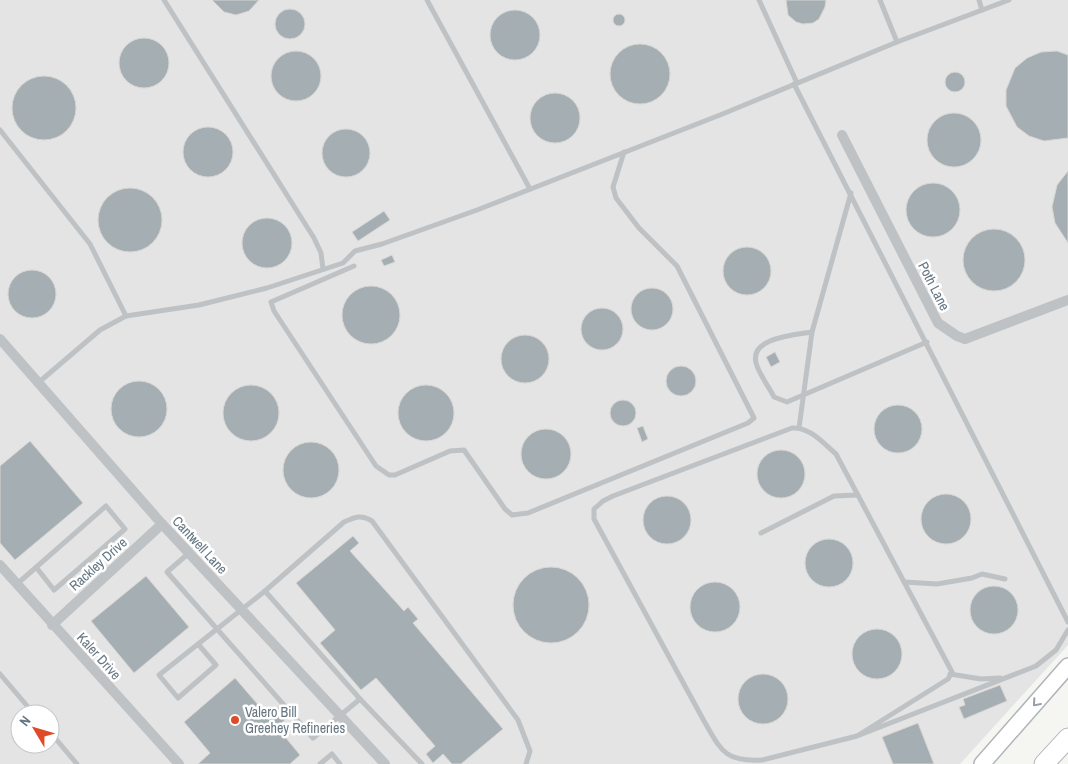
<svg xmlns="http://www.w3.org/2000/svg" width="1068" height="764" font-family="'Archivo Narrow',sans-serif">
<rect width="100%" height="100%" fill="#f5f5f2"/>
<path fill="#e3e4e3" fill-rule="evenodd" d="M 0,0 L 1068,0 L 1068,645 L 960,764 L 0,764 ZM 20,714 L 50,714 L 50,744 L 20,744 Z"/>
<g fill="#a5aeb3" stroke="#d7d6d4">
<polygon points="212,0 259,0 249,11 236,15 224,12"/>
<polygon points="786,0 826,0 825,7 819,19 813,23 803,24 796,22 788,15"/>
<circle cx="290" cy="24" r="15"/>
<circle cx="515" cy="35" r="25"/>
<circle cx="619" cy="20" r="6"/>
<circle cx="144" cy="63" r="25"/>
<circle cx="640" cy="74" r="30"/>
<polygon points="1057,51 1068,55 1068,138 1044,141 1029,136 1017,127 1006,106 1006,90 1015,68 1027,58 1041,52"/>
<circle cx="296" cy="76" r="25"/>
<circle cx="955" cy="82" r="10"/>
<circle cx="44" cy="108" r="32"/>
<circle cx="555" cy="118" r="25"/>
<circle cx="954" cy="140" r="27"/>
<circle cx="208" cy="152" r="25"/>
<circle cx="346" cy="153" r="24"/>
<polygon points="1068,171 1068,243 1055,223 1052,207 1057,185"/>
<circle cx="933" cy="210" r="27"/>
<circle cx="130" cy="220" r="32"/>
<polygon points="384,211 390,220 358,241 352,232"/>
<circle cx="267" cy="243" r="25"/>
<circle cx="994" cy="260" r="31"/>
<circle cx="747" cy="271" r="24"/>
<polygon points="392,255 395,262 384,266 381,260"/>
<circle cx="32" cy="294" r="24"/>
<circle cx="371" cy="315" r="29"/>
<circle cx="652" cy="309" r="21"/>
<circle cx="602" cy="329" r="21"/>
<circle cx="525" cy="359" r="24"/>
<polygon points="775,352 780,362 771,367 766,357"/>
<circle cx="681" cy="381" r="15"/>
<circle cx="139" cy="409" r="28"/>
<circle cx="251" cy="413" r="28"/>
<circle cx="426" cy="413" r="28"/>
<circle cx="623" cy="413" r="13"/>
<circle cx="898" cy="429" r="24"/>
<polygon points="643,426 648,439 642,442 637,428"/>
<circle cx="546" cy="454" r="25"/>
<polygon points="30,441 83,503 15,560 0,543 0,466"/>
<circle cx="311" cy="470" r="28"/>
<circle cx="781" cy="474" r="24"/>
<circle cx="946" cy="519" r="25"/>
<circle cx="667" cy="520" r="24"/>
<polygon points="353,536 359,543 350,551 404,611 408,607 418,619 413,623 503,729 461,764 452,764 443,754 433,763 426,754 435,746 376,678 361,690 320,643 335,630 296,583"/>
<circle cx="829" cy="563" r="24"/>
<circle cx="551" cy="605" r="38"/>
<polygon points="146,576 189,627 134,673 91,621"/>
<circle cx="715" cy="607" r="25"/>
<circle cx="994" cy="610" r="24"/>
<circle cx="877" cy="654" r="25"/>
<circle cx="763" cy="699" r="25"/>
<polygon points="235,678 267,715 278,707 287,718 277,727 300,755 290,764 198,764 210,753 184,722"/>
<polygon points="1000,685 1007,701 964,719 959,707 965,705 963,699"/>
<polygon points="918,723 934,764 893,764 882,737"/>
</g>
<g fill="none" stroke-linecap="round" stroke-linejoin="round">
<defs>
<polyline id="secondary" points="982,764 1068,666"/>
<polyline id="motorway" points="1044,764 1068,738"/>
</defs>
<use href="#secondary" stroke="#b0b6ba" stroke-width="18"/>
<use href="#motorway" stroke="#b1b5b8" stroke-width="21"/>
<g stroke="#bec2c5" stroke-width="5">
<polyline points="164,0 314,238 321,253 323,269"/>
<polyline points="427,0 530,189"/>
<polyline points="759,0 797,83"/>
<polyline points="880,0 897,42"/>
<polyline points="979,0 982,10"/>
<polyline points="794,84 1068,622"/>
<polyline points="0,130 90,244 126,316"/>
<path d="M 851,193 L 812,332 C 794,335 746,338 757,366 C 761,377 769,387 774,397 L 787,402 L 927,342"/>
<polyline points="354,266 271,302 274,311 376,466 389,475 395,475 450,451 464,450 505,509 512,515 528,513 748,423 754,418 677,266 639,228 616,198 613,187 624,152"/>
<polyline points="38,383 100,330 126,316 199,305 267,288 343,263 355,251 382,244 477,210 720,115 897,42 1009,0"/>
<polyline points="799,428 812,332"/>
<polyline points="761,533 834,496 858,495"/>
<polyline points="189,553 167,572 217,629 159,675 178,698 216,665 198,644"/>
<polyline points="904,582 937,584 972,578 982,574 1005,579"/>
<polyline points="17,584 106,506 125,529 54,590 36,567"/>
<path d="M 265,591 L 344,522 C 355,517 362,514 372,521 L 518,720 L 530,751 L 526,764"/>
<polygon points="265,591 360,699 313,738 217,629"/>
<polyline points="0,674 34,714"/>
<polyline points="950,674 981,679 1000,678"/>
<polyline points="360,699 422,764"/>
<polyline points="50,732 77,764"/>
<path d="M 857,736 L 948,679 L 952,672 L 836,454 C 823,443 810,427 792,428 L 613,496 L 603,501 L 594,509 L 594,519 L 704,721 C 721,750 724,762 762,760 L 857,736 L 1036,666 L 1056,650 L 1068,630"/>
<polyline points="320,764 332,754 340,764"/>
</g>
<g stroke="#bec2c5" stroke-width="10">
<polyline points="842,135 938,323 957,336 965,339 1068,300"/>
<polyline points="0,339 162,524 385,764"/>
<polyline points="0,565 179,764"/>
<polyline points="52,625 162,524"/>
</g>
<use href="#secondary" stroke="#fff" stroke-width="15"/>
<use href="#motorway" stroke="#fff" stroke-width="19"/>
</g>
<defs><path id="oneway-chevron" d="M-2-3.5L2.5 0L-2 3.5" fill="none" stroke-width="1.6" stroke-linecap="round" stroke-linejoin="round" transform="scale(1.25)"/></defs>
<use stroke="#939fa8" href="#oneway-chevron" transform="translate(1036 703) rotate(131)"/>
<circle fill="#e04b27" stroke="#fff" stroke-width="2" cx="235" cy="720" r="5"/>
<g text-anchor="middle" stroke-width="5" stroke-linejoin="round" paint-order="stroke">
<g font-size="14" fill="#657682" stroke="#fff">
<text transform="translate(934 286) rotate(63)" y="5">Poth Lane</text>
<text transform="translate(200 545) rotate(47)" y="5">Cantwell Lane</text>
<text transform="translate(98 564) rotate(-42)" y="5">Rackley Drive</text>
<text transform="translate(99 656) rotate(48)" y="5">Kaler Drive</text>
</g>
<g font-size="14" fill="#657682" stroke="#fff" text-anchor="start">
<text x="245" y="717">Valero Bill<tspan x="245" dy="16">Greehey Refineries</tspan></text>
</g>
</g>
<g transform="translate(35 729) rotate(308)"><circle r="24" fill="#ffffff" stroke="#c1c8cd"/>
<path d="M0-4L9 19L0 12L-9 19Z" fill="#e04b27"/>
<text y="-8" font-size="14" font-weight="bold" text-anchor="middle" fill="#657682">N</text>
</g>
</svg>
